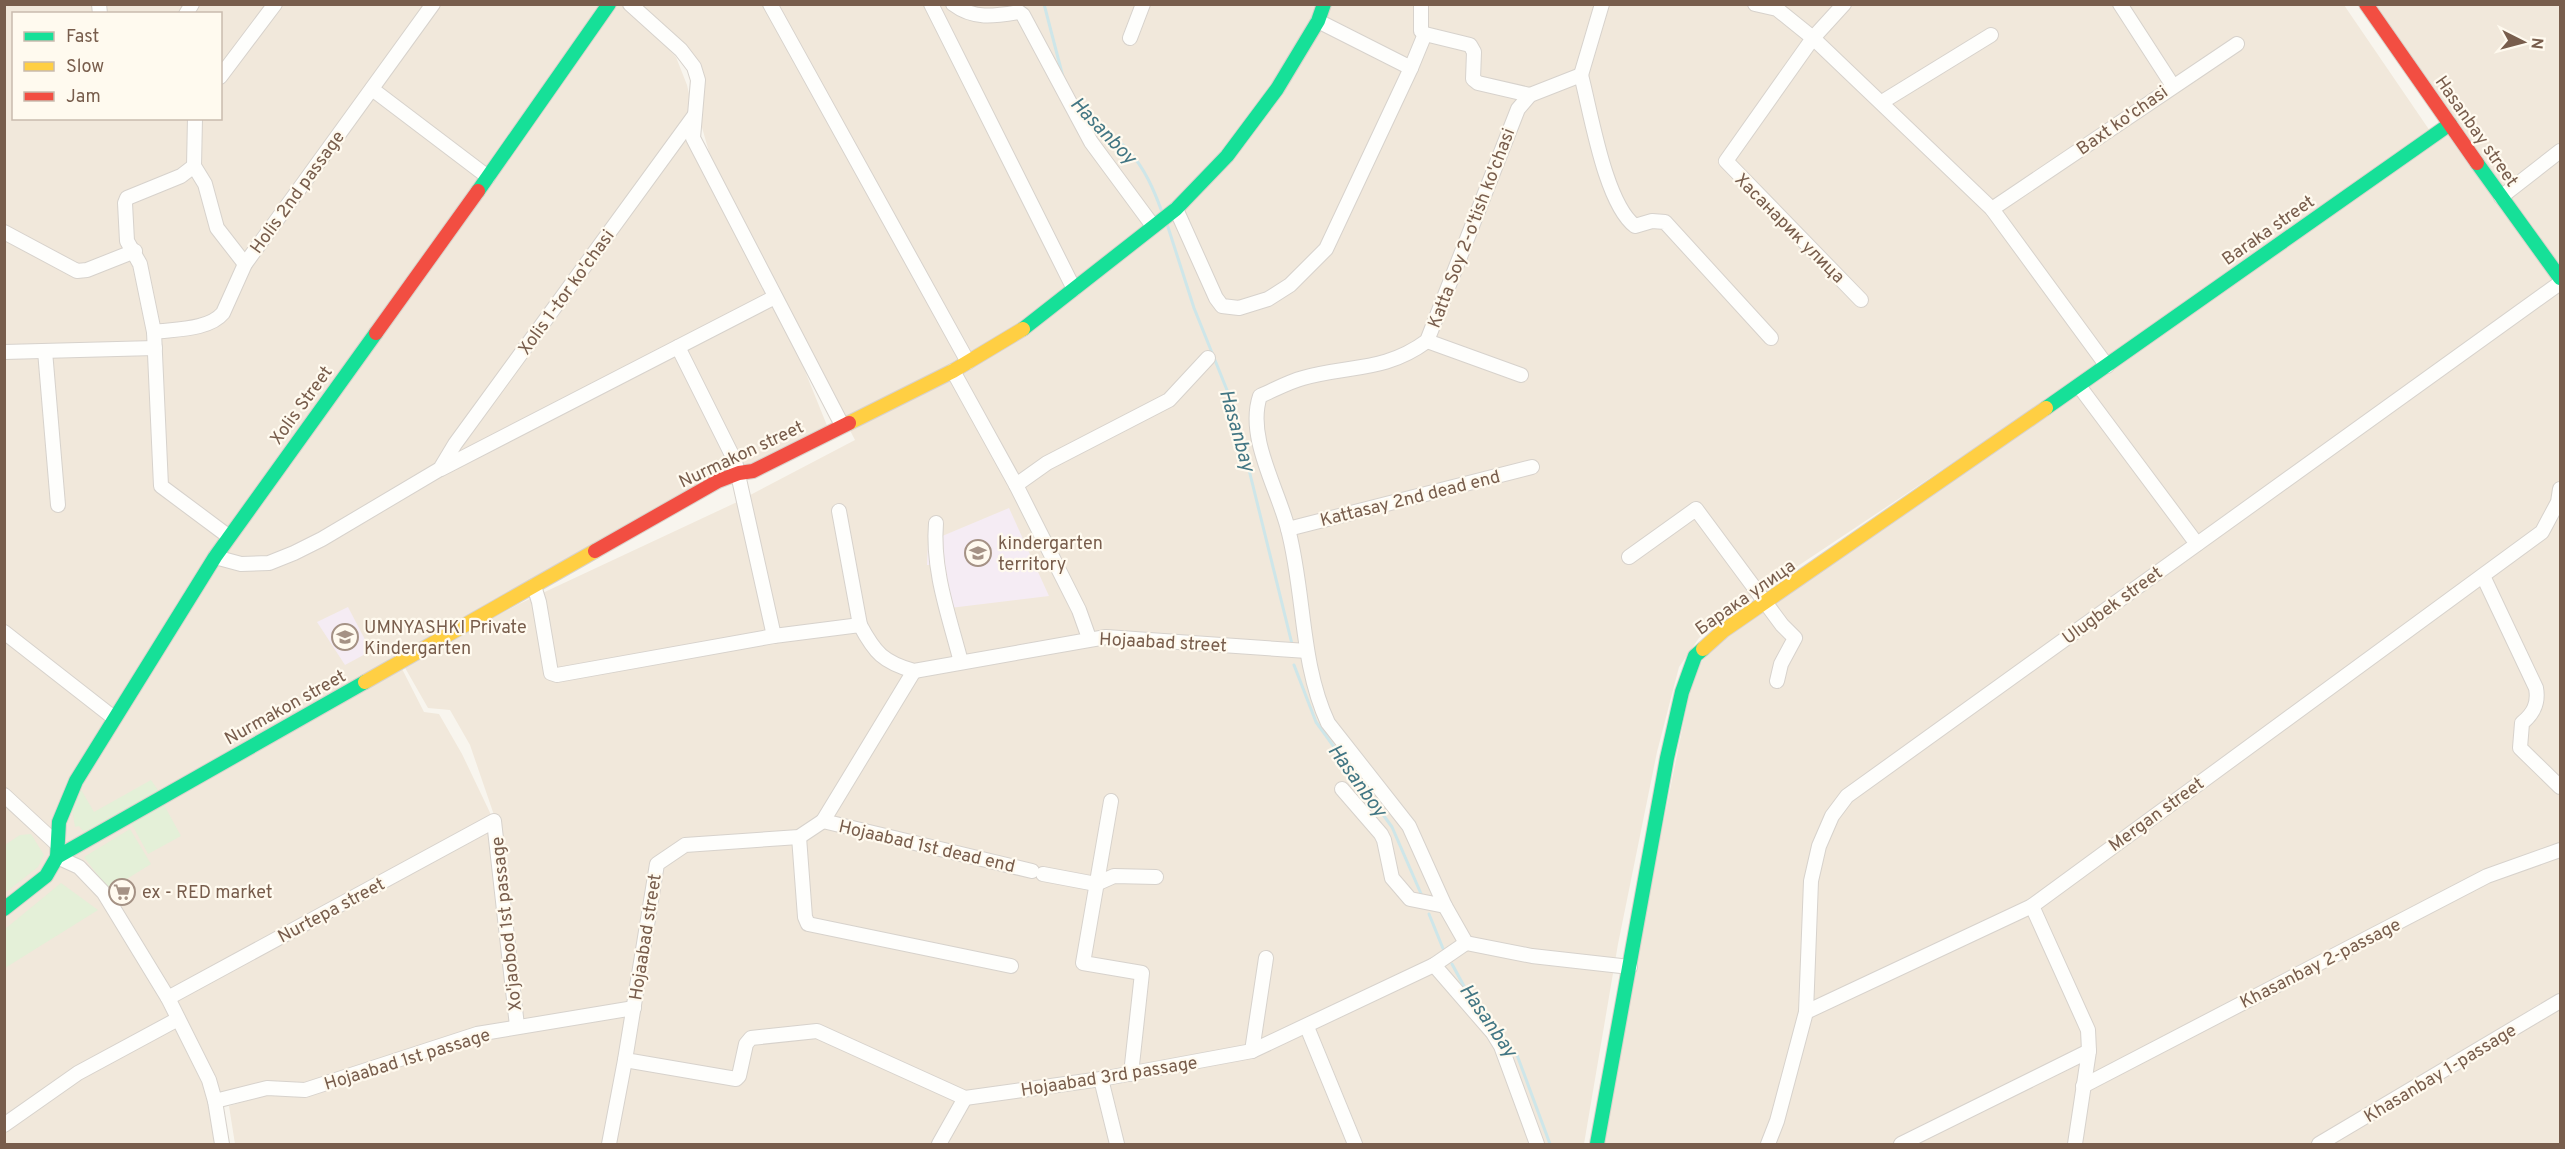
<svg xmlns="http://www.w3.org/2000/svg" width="2565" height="1149" font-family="Overpass,sans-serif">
<rect width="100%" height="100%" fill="#f8f5ee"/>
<g fill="#f1e8db" fill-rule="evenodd">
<polygon points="947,4 1012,14 1029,4 2344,5 2430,131 2111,357 1765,588 1699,638 1679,667 1657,752 1618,944 1584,1144 235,1144 229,1106 264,1096 317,1094 472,1041 524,1032 506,850 470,745 450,710 428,708 404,666 519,604 735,503 855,440 713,166 699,117 698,74 637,5"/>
<path d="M 5,5 L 627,5 L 676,57 L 687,85 L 694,116 L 713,172 L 775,297 L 828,428 L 399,663 L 424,712 L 439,714 L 462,754 L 494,821 L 517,1026 L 305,1090 L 267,1088 L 216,1101 L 222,1144 L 5,1144 ZM 14,14 L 220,14 L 220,118 L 14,118 Z"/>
<polygon points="961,5 1010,5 1007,8 975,10"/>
<polygon points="2369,5 2560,5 2560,1144 1599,1144 1693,675 1712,646 2455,125"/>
</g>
<g fill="#f5ecf4">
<polygon points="1009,508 1049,596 950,608 939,565 927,565 928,542"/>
<polygon points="348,607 371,651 345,665 317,622"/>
</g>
<g fill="#e4f0d8">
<polygon points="151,780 160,793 86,835 79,826 75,827 71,803 79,786 94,812"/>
<polygon points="163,803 181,836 148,854 130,821"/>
<polygon points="130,829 151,864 109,890 84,857"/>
<polygon points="31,834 44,855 38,867 5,893 5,845 20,835"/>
<polygon points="61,883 98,910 5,968 5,929"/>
</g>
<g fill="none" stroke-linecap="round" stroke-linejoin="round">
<g stroke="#cee6e9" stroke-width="3">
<polyline points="1044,4 1063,77"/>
<path d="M 1077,103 C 1092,122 1113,134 1129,151 C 1145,169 1154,190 1162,212"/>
<polyline points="1167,224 1194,308 1233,405 1292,644"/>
<polyline points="1294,665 1316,722 1392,827 1422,896"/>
<polyline points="1429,914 1444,951"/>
<polyline points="1452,964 1465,988 1480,1008"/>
<polyline points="1504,1039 1517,1055 1550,1144"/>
</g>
<defs>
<g id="street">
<polyline points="99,4 100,14"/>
<polyline points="630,4 681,50 694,67 698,80 693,138 842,425"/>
<polyline points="770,4 968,362"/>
<polyline points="931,4 1074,289"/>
<path d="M 953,4 C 974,20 995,16 1019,12 L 1023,15 L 1091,142 L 1153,226"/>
<polyline points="1421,4 1421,31 1425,34"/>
<polyline points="1755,4 1777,9 1813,38 1992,209 2107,366"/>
<polyline points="1844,4 1813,38 1726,161 1861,300"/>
<polyline points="2120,4 2173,86"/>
<polyline points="186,14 192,4"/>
<polyline points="1318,21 1411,68 1425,34 1470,45 1474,52 1473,79 1478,83 1530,95"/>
<polyline points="1130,38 1143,4"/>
<path d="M 1581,75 L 1530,95 L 1518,109 L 1427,341 C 1385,372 1349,365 1303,378 C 1288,382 1274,390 1260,396 C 1246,437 1278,489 1288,529 C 1305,593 1300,663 1328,723 L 1409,826 L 1445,906 L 1466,943 L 1532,956 L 1630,967"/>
<path d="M 1581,75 C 1591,113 1605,203 1635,226 L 1652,221 L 1665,222 L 1771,338"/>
<polyline points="1581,75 1602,4"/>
<polyline points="220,77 275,4"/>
<polyline points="372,89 488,177"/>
<polyline points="1882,102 1991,35"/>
<polyline points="195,118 194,166 205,184 217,228 245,264"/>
<polyline points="194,166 181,176 127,198 125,203 127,241 140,264 154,332 161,486 228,536"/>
<polyline points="2501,197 2560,151"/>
<polyline points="1176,209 1216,298 1222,306 1239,308 1268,299 1290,285 1326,249 1411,68"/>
<polyline points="1992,209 2237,44"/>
<polyline points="4,232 77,271 87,270 135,251"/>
<path d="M 154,332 C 175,329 209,330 223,313 L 245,264 L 433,4"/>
<polyline points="1427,341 1521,375"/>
<polyline points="678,347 735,461 774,636"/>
<polyline points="45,351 58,505"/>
<polyline points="4,352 155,348"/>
<polyline points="953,371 1016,485 1079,610 1089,638"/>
<polyline points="2079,386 2197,544"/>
<polyline points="441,469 775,297"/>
<polyline points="1016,485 1047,463 1169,400 1208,358"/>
<polyline points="839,511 860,625"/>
<path d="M 936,523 C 932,570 949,616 961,662"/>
<polyline points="1288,529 1532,467"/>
<polyline points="215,557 241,564 269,563 294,553 322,539 440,469 455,444 694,116"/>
<polyline points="1629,557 1696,509 1782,625 1795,638 1781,664 1777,681"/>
<path d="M 2483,576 L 2536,688 C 2539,704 2533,714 2522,723 L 2520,748 L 2560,787"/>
<path d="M 534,586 L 539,602 L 551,673 L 557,675 L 774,636 L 860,625 C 875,653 883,662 914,671 L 1106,637 L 1307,651"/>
<polyline points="4,632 114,718"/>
<polyline points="1342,789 1381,834 1384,840 1392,878 1410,899 1445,906"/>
<polyline points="4,795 57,844"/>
<polyline points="1111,801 1083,963 1142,973 1131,1074"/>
<polyline points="823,821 1032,871"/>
<polyline points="799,837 805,917 808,924 1011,966"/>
<polyline points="57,857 79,867 104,893 168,998 209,1080 215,1101 222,1144"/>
<polyline points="1043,874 1096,884 1114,876 1156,877"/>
<polyline points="2032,906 2088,1030 2089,1051 2075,1144"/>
<polyline points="1434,965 1493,1033 1501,1046 1537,1144"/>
<polyline points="168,998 494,821 517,1026"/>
<polyline points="1806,1012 2032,906 2542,532 2558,502 2560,489"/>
<polyline points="1307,1027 1355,1144"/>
<polyline points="1252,1051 1266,958"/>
<polyline points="625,1060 736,1079 739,1076 746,1044 751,1038 817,1031 965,1098 1101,1079 1252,1051 1434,965 1466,943"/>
<polyline points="1101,1079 1117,1144"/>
<polyline points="2083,1086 2487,876 2560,850"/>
<polyline points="215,1101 267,1088 305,1090 477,1034 634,1008"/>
<polyline points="4,1125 78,1073 178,1019"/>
<polyline points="609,1144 625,1060 657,864 685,845 799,837 823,821 914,671"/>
<polyline points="939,1144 965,1098"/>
<polyline points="1768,1144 1777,1121 1806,1012 1811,881 1819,846 1832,816 1847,796 2560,283"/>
<polyline points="1901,1144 2089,1051"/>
<polyline points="2319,1144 2560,1001"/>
</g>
<g id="fast">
<polyline points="2477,163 2560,278"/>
<polyline points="478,191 609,4"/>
<polyline points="1023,329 1176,209 1227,156 1277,89 1318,21 1324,4"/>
<polyline points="2046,408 2450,124"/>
<polyline points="57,857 59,822 76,781 215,557 376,333"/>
<polyline points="4,909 46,876 57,857 365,682"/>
<polyline points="1597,1144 1667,758 1682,692 1695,656 1703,649"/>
</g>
<g id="slow">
<polyline points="849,423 953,371 1023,329"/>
<polyline points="1703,649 1723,631 2046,408"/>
<polyline points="365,682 595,551"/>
</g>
<g id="jam">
<polyline points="2366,4 2477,163"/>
<polyline points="376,333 478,191"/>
<polyline points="595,551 718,481 739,473 753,471 849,423"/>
</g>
</defs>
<use href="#street" stroke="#d7d2cc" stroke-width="16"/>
<use href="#fast" stroke="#d8d2cb" stroke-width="16"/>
<use href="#slow" stroke="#d8d2cb" stroke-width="16"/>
<use href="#jam" stroke="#d8d2cb" stroke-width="16"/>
<use href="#street" stroke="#fefefc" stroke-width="14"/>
<use href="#fast" stroke="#16e098" stroke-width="14"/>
<use href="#slow" stroke="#ffcf43" stroke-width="14"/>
<use href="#jam" stroke="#f24e42" stroke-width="14"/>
</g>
<defs>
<symbol id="school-ring" viewBox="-11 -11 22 22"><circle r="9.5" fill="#fffaef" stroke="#a59285" stroke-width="1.5"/><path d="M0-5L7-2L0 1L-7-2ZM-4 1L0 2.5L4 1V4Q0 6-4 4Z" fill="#a59285"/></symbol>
<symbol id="supermarket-ring" viewBox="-11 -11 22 22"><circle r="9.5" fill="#fffaef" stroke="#a59285" stroke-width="1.5"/><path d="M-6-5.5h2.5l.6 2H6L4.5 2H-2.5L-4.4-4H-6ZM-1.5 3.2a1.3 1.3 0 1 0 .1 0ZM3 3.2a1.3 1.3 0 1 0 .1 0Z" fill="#a59285"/></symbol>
</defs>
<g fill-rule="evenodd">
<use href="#school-ring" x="963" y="538" width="30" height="30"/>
<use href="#school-ring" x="330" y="622" width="30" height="30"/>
<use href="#supermarket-ring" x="107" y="877" width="30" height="30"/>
</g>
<g text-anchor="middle" stroke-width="4.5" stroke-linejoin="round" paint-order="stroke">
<g font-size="18" fill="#785d4c" stroke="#fffaef">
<text transform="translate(2122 120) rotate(-35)" y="6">Baxt ko'chasi</text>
<text transform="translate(2477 131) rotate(55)" y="6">Hasanbay street</text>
<text transform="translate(297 192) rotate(-54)" y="6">Holis 2nd passage</text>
<text transform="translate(1471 228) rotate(-69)" y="6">Katta Soy 2-o'tish ko'chasi</text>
<text transform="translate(1790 228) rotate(45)" y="6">Хасанарик улица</text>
<text transform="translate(2268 230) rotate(-35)" y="6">Baraka street</text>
<text transform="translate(566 292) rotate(-54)" y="6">Xolis 1-tor ko'chasi</text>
<text transform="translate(301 405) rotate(-54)" y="6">Xolis Street</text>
<text transform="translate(741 454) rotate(-25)" y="6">Nurmakon street</text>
<text transform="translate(1410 498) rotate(-14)" y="6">Kattasay 2nd dead end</text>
<text transform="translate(1745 597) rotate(-35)" y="6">Барака улица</text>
<text transform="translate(2112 605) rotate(-36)" y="6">Ulugbek street</text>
<text transform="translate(1163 642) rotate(3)" y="6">Hojaabad street</text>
<text transform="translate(285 707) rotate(-29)" y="6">Nurmakon street</text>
<text transform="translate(2156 814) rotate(-36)" y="6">Mergan street</text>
<text transform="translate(927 846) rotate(13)" y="6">Hojaabad 1st dead end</text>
<text transform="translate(331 910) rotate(-28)" y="6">Nurtepa street</text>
<text transform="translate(506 924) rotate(-96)" y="6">Xo'jaobod 1st passage</text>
<text transform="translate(645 937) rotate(-81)" y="6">Hojaabad street</text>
<text transform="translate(2320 963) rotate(-27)" y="6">Khasanbay 2-passage</text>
<text transform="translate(407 1059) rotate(-17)" y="6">Hojaabad 1st passage</text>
<text transform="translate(2440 1073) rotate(-31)" y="6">Khasanbay 1-passage</text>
<text transform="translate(1109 1076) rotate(-9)" y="6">Hojaabad 3rd passage</text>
</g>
<g font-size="18" fill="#785d4c" stroke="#fffaef" text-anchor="start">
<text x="998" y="549">kindergarten<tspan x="998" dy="21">territory</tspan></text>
<text x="364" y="633">UMNYASHKI Private<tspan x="364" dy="21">Kindergarten</tspan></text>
<text x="142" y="898">ex - RED market</text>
</g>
<g font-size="20" font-style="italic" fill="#427683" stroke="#fffaef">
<text transform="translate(1104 130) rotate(46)" y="7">Hasanboy</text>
<text transform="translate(1238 430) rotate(74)" y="7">Hasanbay</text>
<text transform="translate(1358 780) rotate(54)" y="7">Hasanboy</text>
<text transform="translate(1489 1020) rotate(55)" y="7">Hasanbay</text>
</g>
</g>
<rect width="2565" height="1149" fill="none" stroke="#785d4c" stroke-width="12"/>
<rect x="12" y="12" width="210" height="108" fill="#fffaef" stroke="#c9bbae" stroke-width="1.5"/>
<rect x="24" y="32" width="30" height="9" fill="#16e098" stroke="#c9bbae" stroke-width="1.5"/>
<text x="66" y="42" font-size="18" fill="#785d4c">Fast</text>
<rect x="24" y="62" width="30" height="9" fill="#ffcf43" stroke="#c9bbae" stroke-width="1.5"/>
<text x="66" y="72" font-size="18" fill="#785d4c">Slow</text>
<rect x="24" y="92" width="30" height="9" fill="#f24e42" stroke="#c9bbae" stroke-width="1.5"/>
<text x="66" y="102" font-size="18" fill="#785d4c">Jam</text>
<g transform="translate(2523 42) rotate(96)" stroke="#fffaef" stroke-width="4.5" paint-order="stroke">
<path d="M0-4.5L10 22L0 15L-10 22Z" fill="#785d4c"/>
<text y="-9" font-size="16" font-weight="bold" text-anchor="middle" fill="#785d4c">N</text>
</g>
</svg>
